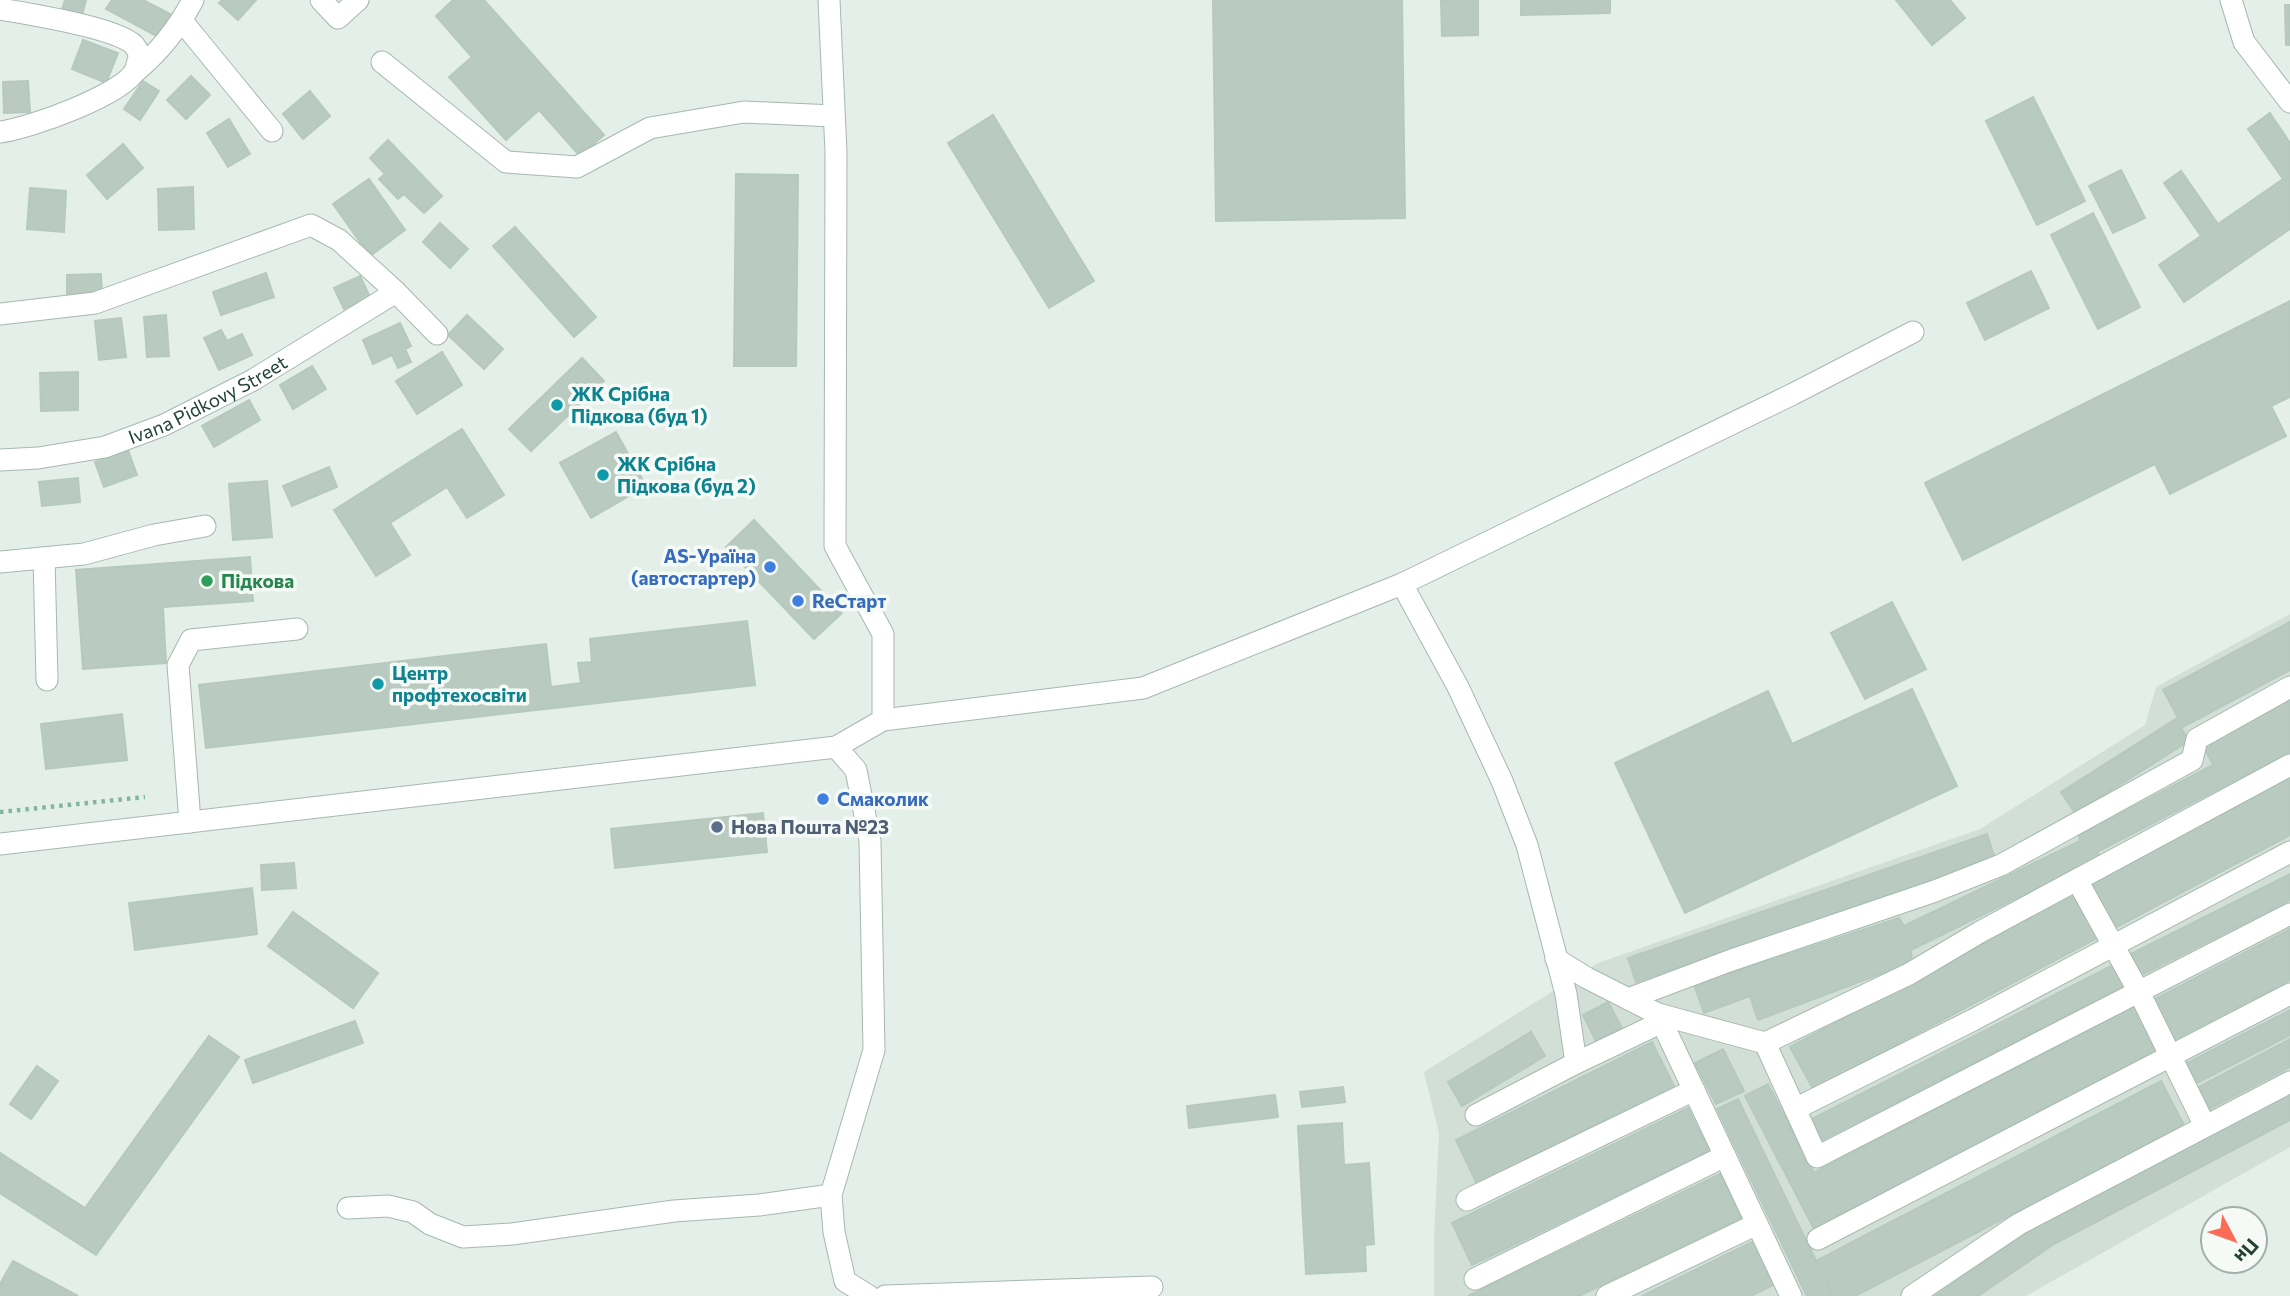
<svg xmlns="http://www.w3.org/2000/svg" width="2290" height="1296" font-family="Commissioner,sans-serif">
<rect width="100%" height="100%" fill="#e4efe9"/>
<polygon fill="#d2dfd7" points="2290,614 2290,1147 2026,1296 1434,1296 1434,1237 1439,1133 1424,1072 1598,963 1980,829 2145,725 2156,687"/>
<g fill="#b9cac1" stroke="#b6c9bf" stroke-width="2">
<polygon points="65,0 86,0 81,19 61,13"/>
<polygon points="112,0 143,0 172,15 160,38 106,9"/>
<polygon points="222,0 256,0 238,20 219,3"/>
<polygon points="453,0 484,0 604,135 580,156 539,110 506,140 449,77 472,57 436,16"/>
<polygon points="1213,0 1402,0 1405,218 1216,221"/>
<polygon points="1441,0 1478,0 1478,35 1442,36"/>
<polygon points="1521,0 1610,0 1610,13 1521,15"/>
<polygon points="1896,0 1950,0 1965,18 1932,45"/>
<polygon points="2285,5 2290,5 2290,45 2286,45"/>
<polygon points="83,40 118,53 106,83 72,69"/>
<polygon points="191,76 210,95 186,119 167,100"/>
<polygon points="28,81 30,112 4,113 3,82"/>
<polygon points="143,81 159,91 140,120 124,109"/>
<polygon points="310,91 330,116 303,139 283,114"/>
<polygon points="2033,97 2085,201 2037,225 1986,121"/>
<polygon points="2270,113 2290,143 2290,229 2184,302 2159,265 2201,236 2164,183 2181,171 2218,224 2283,179 2248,129"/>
<polygon points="993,115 1094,281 1049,308 948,143"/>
<polygon points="229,119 250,154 228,167 207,133"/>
<polygon points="388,140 442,196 424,213 404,194 398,199 379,179 385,174 370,158"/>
<polygon points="123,144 143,168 107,199 87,175"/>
<polygon points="2121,170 2145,218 2113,233 2089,186"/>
<polygon points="736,174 798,175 796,366 734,366"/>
<polygon points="369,179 405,230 370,256 333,204"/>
<polygon points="193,187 194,229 159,230 158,189"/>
<polygon points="30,188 66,191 64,232 27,229"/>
<polygon points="2093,213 2140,307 2098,329 2051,235"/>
<polygon points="440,223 468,249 450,268 423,242"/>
<polygon points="515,227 596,317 574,337 493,246"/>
<polygon points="2031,271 2049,308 1985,340 1967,303"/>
<polygon points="266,273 274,297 221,315 213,292"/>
<polygon points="101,274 102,297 67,298 67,275"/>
<polygon points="360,276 370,297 344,309 334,288"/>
<polygon points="2290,301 2290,397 2271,406 2286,436 2170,494 2155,464 1963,560 1925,483"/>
<polygon points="166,315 169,356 147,357 144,317"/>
<polygon points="467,315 503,349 484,369 448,335"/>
<polygon points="121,318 126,357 99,360 95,321"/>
<polygon points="400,323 411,346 405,349 411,362 398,368 392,355 373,364 363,340"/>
<polygon points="221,330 227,341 242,334 252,355 219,370 204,338"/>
<polygon points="442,352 462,385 417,414 396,381"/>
<polygon points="582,358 604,381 531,451 509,429"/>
<polygon points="312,366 326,389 293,409 280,385"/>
<polygon points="78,372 78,410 41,411 40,373"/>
<polygon points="249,400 260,420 214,447 202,426"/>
<polygon points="462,429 504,495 467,518 447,487 390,523 410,555 376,576 334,510"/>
<polygon points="616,432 646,486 591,518 560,463"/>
<polygon points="128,450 137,475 104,487 95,462"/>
<polygon points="329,467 337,487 292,506 283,486"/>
<polygon points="78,478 80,502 42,506 39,482"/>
<polygon points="267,481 272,537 233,540 229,484"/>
<polygon points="754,520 842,613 814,639 726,547"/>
<polygon points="250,557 253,601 163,607 166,663 83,669 76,570"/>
<polygon points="1892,602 1926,669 1865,699 1831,633"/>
<polygon points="747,621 755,685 206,748 199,685 546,644 551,687 581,683 578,663 592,662 590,639"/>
<polygon points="2290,622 2290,670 2183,727 2163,690"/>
<polygon points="1912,689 1957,786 1685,913 1615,763 1768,691 1792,744"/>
<polygon points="2290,700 2290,752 2097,852 2100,857 1911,950 1912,962 1758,1020 1750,996 1704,1013 1694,985 1899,918 1904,926 2080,841 2079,835 2213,765 2203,745"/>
<polygon points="122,714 127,760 46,769 41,724"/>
<polygon points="2176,719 2189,741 2075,813 2061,792"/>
<polygon points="2290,776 2290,835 2113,929 2089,883"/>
<polygon points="763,813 767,852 615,868 611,829"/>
<polygon points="1987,834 1995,859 1636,982 1628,958"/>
<polygon points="294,863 296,888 262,890 261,865"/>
<polygon points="2290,874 2290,900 2138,977 2127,956"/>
<polygon points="252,888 257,934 135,950 129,903"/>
<polygon points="2077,894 2099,937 1813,1089 1790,1047"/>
<polygon points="293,912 378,973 353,1008 268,946"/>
<polygon points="2290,929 2290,980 2172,1041 2151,1001"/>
<polygon points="2115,964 2126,985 1822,1140 1812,1119"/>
<polygon points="1608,1002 1622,1028 1596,1041 1583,1015"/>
<polygon points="2134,1006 2157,1050 1814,1229 1745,1096 1768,1084 1814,1173"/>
<polygon points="2290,1010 2290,1035 2197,1083 2187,1063"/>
<polygon points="355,1021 363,1043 253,1083 245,1060"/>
<polygon points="1531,1032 1545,1056 1462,1106 1448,1082"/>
<polygon points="209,1036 239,1057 96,1255 0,1193 0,1153 85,1208"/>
<polygon points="2290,1039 2290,1067 2210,1109 2199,1087"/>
<polygon points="1652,1042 1674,1086 1477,1184 1456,1140"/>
<polygon points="1723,1049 1744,1091 1716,1104 1695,1063"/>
<polygon points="37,1066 58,1081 31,1119 10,1104"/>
<polygon points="2161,1081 2184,1125 1855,1296 1834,1296 1816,1261"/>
<polygon points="1343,1087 1345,1102 1302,1107 1300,1092"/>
<polygon points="2290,1093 2290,1120 2054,1244 1978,1296 1935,1296 2045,1220"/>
<polygon points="1275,1095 1278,1117 1189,1128 1187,1106"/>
<polygon points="1738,1099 1833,1296 1807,1296 1717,1109"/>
<polygon points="1688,1108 1709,1151 1472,1265 1452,1223"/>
<polygon points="1342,1123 1344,1165 1369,1163 1374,1244 1365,1245 1366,1271 1306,1274 1298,1126"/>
<polygon points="1720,1174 1741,1218 1579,1296 1468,1296"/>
<polygon points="1754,1241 1773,1285 1751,1296 1642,1296"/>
<polygon points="13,1261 78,1296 0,1296 0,1284"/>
</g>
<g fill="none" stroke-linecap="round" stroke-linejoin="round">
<defs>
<g id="minor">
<polyline points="321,0 338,18 358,0"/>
<polyline points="829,0 836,152 835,546 883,634 883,720"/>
<polyline points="2231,0 2244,42 2290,102"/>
<path d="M 0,9 C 28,14 115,27 134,45 C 136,48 138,51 140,55 C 138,59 137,66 135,71 C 122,95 28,129 0,132"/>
<polyline points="182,21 272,131"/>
<polyline points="382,62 506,162 577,167 650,128 744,112 834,116"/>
<path d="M 134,73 C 160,51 177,30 193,0"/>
<polyline points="0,314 95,303 311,225 339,240 396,292 437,334"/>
<path id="s1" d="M 0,460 L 38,458 L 105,447 L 164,425 L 253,380 L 396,292"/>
<polyline points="44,558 47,680"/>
<polyline points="0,562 84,554 154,535 205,526"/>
<polyline points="1402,584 1458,687 1502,781 1527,845 1566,994 1576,1063"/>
<polyline points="836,747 856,770 870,841 874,1050 831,1195 834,1232 845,1281 869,1296"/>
<polyline points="190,822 178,665 191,640 297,629"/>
<polyline points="0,844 836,747 883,720 1143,688 1402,584 1793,394 1913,332"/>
<polyline points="2077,880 2139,992 2205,1126"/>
<polyline points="1556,959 1587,978 1658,1014 1791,1296"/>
<polyline points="1628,999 1729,961 1935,891 2001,865 2192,760 2197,739 2290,687"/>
<polyline points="1658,1014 1765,1043 1817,1157 2290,914"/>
<polyline points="1765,1043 1909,974 1980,932 2290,765"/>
<polyline points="1795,1109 1973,1020 2290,852"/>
<polyline points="1476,1115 1576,1063 1662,1022"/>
<polyline points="1467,1200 1694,1090"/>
<polyline points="348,1208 388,1206 413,1212 430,1224 463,1237 512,1234 674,1211 759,1205 831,1195"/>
<polyline points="1818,1239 2290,994"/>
<polyline points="1475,1279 1725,1156"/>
<polyline points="885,1296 1152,1287"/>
<polyline points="1607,1296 1757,1224"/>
<polyline points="1912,1296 2019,1224 2290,1082"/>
</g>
</defs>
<use href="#minor" stroke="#a6b8b0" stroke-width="23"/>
<polyline stroke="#82b59f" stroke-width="4.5" stroke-dasharray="3.5 5" stroke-linecap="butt" points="0,812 145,797"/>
<use href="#minor" stroke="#fff" stroke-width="21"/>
</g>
<g fill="#0f9aa8" stroke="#f5faf7" stroke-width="2.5">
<circle cx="557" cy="405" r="7"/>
<circle cx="603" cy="475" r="7"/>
<circle cx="378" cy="684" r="7"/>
</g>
<g fill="#3f7fe0" stroke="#f5faf7" stroke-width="2.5">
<circle cx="770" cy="567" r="7"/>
<circle cx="798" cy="601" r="7"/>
<circle cx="823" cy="799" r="7"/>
</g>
<circle fill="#2e9e5b" stroke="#f5faf7" stroke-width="2.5" cx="207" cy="581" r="7"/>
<circle fill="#5c6f8a" stroke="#f5faf7" stroke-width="2.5" cx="717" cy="827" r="7"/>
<g text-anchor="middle" stroke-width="7" stroke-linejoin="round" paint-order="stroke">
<g font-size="19" font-weight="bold" fill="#0d838f" stroke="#f5faf7" text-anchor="start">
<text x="571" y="401">ЖК Срібна<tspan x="571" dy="22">Підкова (буд 1)</tspan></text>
<text x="617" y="471">ЖК Срібна<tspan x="617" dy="22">Підкова (буд 2)</tspan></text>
<text x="392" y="680">Центр<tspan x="392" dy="22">профтехосвіти</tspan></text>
</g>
<g font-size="19" fill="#224236" stroke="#f5faf7">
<text dy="7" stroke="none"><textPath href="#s1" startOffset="219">Ivana Pidkovy Street</textPath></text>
</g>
<g font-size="19" font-weight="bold" fill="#366cbe" stroke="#f5faf7" text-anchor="start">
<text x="756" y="563" text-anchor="end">AS-Ураїна<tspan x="756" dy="22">(автостартер)</tspan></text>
<text x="812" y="608">ReСтарт</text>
<text x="837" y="806">Смаколик</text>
</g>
<g font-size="19" font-weight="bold" fill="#27864d" stroke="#f5faf7" text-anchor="start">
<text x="221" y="588">Підкова</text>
</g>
<g font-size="19" font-weight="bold" fill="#4e5e75" stroke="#f5faf7" text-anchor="start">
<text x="731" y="834">Нова Пошта №23</text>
</g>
</g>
<g transform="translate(2234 1240) rotate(131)"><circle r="33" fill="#f5faf7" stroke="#a1b0aa" stroke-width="2"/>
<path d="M0-5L12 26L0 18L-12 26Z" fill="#fc6b55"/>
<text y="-10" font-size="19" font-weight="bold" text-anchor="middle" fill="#224236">Пн</text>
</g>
</svg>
